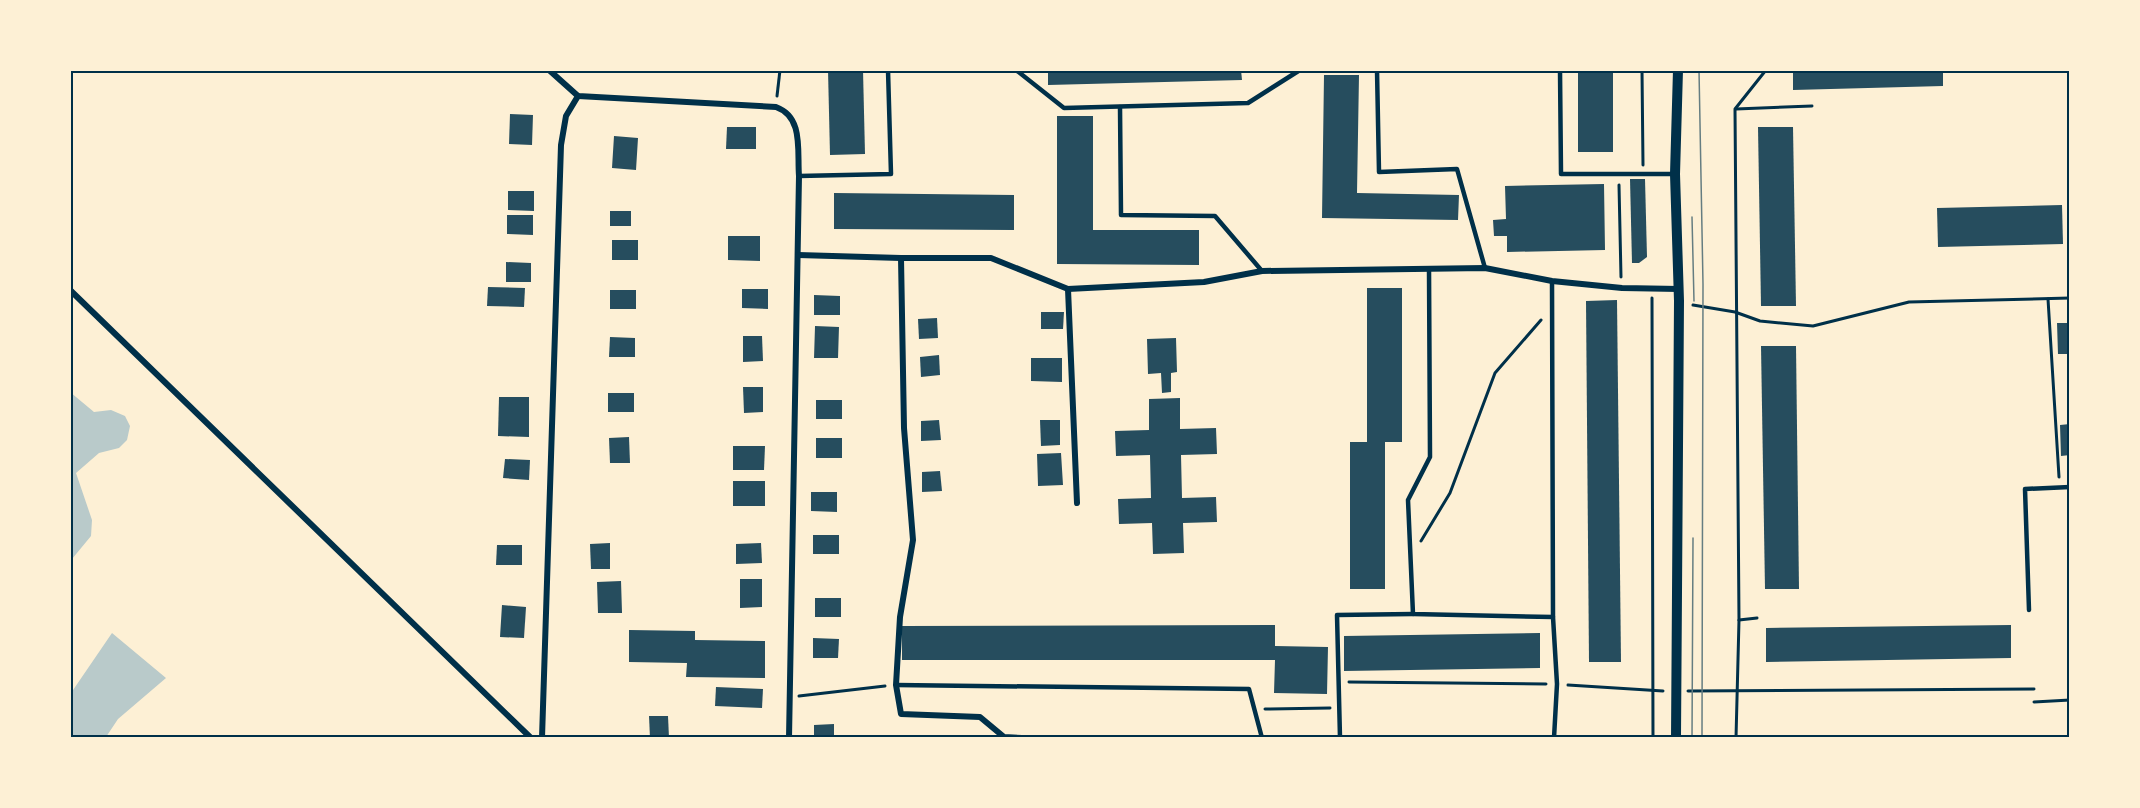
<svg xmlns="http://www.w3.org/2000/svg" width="2140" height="808" font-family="'PT Sans',sans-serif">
<rect width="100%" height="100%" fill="#fdf0d5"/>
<g fill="#b9caca">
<polygon points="70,392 94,412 111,410 125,416 130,426 127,440 119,448 99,453 76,473 92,520 91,536 72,559"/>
<polygon points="112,633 166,678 118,719 106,737 71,737 71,693"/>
</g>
<g fill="#264d5e">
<polygon points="828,70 863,70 865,154 830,155"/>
<polygon points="1048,70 1241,70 1242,80 1048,85"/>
<rect x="1578" y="70" width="35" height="82"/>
<polygon points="1793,70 1943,70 1943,86 1793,90"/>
<polygon points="1324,75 1359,75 1357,193 1459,195 1458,220 1322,218"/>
<polygon points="510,114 533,115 532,145 509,144"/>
<polygon points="1057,116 1093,116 1093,230 1199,230 1199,265 1057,264"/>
<polygon points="727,127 756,127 756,149 726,149"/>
<polygon points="1758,127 1793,127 1796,306 1761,306"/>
<polygon points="614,136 638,138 636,170 612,168"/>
<polygon points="1630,179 1645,179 1647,257 1639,263 1632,263"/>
<polygon points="1604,184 1605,250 1507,252 1507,236 1494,236 1493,220 1506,219 1505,186"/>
<polygon points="508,191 534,191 534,211 508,210"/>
<polygon points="834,193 1014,195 1014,230 834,229"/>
<polygon points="2062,205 2063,244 1938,247 1937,208"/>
<rect x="610" y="211" width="21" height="15"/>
<polygon points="507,215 533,215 533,235 507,234"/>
<polygon points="728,236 760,236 760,261 728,260"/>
<rect x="612" y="240" width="26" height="20"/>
<polygon points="506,262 531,263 531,282 506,282"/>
<polygon points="488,287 525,288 524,307 487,306"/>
<polygon points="1367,288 1402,288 1402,442 1385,442 1385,589 1350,589 1350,442 1367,442"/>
<polygon points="742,289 768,289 768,309 742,308"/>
<rect x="610" y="290" width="26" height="19"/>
<polygon points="814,295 840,296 840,315 814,315"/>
<polygon points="1617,300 1621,662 1589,662 1586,301"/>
<polygon points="1041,312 1064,312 1063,329 1041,329"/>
<polygon points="937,318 938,338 919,339 918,319"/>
<polygon points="2057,323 2070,323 2070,354 2058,354"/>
<polygon points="815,326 839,327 838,358 814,358"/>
<polygon points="743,336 762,336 763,361 743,362"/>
<polygon points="610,337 635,338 635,357 609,357"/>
<polygon points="1176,338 1177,372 1171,373 1171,392 1162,393 1161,373 1148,374 1147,339"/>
<polygon points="1761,346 1796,346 1799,589 1765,589"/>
<polygon points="939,355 940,375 921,377 920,357"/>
<polygon points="1031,358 1062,358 1062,382 1031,381"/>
<polygon points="743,387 763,387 763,412 744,413"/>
<rect x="608" y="393" width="26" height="19"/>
<polygon points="499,397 529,397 529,437 498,436"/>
<polygon points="1180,398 1180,429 1216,428 1217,454 1181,455 1182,498 1216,497 1217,522 1183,523 1184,553 1153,554 1152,523 1119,524 1118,499 1151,498 1150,455 1116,456 1115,431 1149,430 1149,399"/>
<rect x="816" y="400" width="26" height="19"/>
<polygon points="939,420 941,440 921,441 921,421"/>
<polygon points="1040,420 1060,420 1060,445 1041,446"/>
<polygon points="2070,424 2070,455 2061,456 2060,425"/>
<polygon points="629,437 630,463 610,463 609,438"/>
<rect x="816" y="438" width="26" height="20"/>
<polygon points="733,446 765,446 764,470 733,470"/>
<polygon points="1061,453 1063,485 1038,486 1037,454"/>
<polygon points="505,459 530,460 529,480 503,478"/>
<polygon points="940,471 942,491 922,492 922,472"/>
<rect x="733" y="481" width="32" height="25"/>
<polygon points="811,492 837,492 837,512 811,511"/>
<rect x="813" y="535" width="26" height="19"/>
<polygon points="610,543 610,569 591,569 590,544"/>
<polygon points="761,543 762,563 736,564 736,544"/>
<polygon points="497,545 522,545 522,565 496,565"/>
<polygon points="740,579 762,579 762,607 740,608"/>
<polygon points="621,581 622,613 598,613 597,582"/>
<rect x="815" y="598" width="26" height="19"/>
<polygon points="502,605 526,607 524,638 500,637"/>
<polygon points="1275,625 1275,646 1328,647 1327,694 1274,693 1275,660 902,660 902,626"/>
<polygon points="2011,625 2011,658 1766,662 1766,628"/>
<polygon points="629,630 695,631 695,640 765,641 765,678 686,677 687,663 629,662"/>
<polygon points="1540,633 1540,668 1344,671 1344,636"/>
<polygon points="813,638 839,639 838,658 813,658"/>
<polygon points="716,687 763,689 762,708 715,706"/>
<polygon points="649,716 668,716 669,738 650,738"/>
<polygon points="834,724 834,738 814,738 814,725"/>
</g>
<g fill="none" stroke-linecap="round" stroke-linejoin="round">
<g stroke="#003049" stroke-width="3">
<polyline points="1642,70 1643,165"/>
<polyline points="777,96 780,70"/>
<polyline points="1736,109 1812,106"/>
<polyline points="1619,185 1621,277"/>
<polyline points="1652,298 1653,738"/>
<polyline points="2048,299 2059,477"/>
<polyline points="1693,305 1735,312 1760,321 1813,326 1909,302 2070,298"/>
<polyline points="1421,541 1450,493 1495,373 1541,320"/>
<polyline points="1739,620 1757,618"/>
<polyline points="1349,682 1546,684"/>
<polyline points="1568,685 1663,691"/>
<polyline points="1688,691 2034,689"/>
<polyline points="799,696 885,686"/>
<polyline points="2034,702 2070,700"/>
<polyline points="1265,709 1330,708"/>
<polyline points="1736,738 1739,620 1735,109 1766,70"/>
</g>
<g stroke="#003049" stroke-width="4.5">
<polyline points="1016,70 1064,108 1248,103 1300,70"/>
<polyline points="1377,70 1379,172 1457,169 1485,268"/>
<polyline points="1560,70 1561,174 1675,174"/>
<polyline points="1120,107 1121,215 1215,216 1262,271"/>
<polyline points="799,176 891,174 888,70"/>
<polyline points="1429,269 1430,457 1408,500 1413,614 1553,617 1552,281"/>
<polyline points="2029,610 2025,489 2070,487"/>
<polyline points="1553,617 1557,684 1554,738"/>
<polyline points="896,685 1249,689 1262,738"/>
<polyline points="1340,738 1337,615 1413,614"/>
</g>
<g stroke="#003049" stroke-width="6">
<path d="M 549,70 L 578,96 L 776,107 C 804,117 797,151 799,176 L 789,738"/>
<polyline points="798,255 901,258 991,258 1068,289 1204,282 1262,271 1485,268 1552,281 1622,288 1679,289"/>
<polyline points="901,258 904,428 913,540 900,617 896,685 901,714 980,717 1004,737 1022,738"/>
<polyline points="1068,289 1077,503"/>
<polyline points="70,290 531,738"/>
<polyline points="542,738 561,145 566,116 578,96"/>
</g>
<polyline stroke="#003049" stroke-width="10" points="1676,738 1679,301 1675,174 1678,70"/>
<g stroke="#657d81" stroke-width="1.5">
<polyline points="1699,70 1703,284 1702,738"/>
<polyline points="1692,217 1694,301"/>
<polyline points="1692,738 1693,538"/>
</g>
</g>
<rect width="2140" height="808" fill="none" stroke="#fdf0d5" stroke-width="144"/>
<rect x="72" y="72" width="1996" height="664" fill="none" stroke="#003049" stroke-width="2"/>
</svg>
